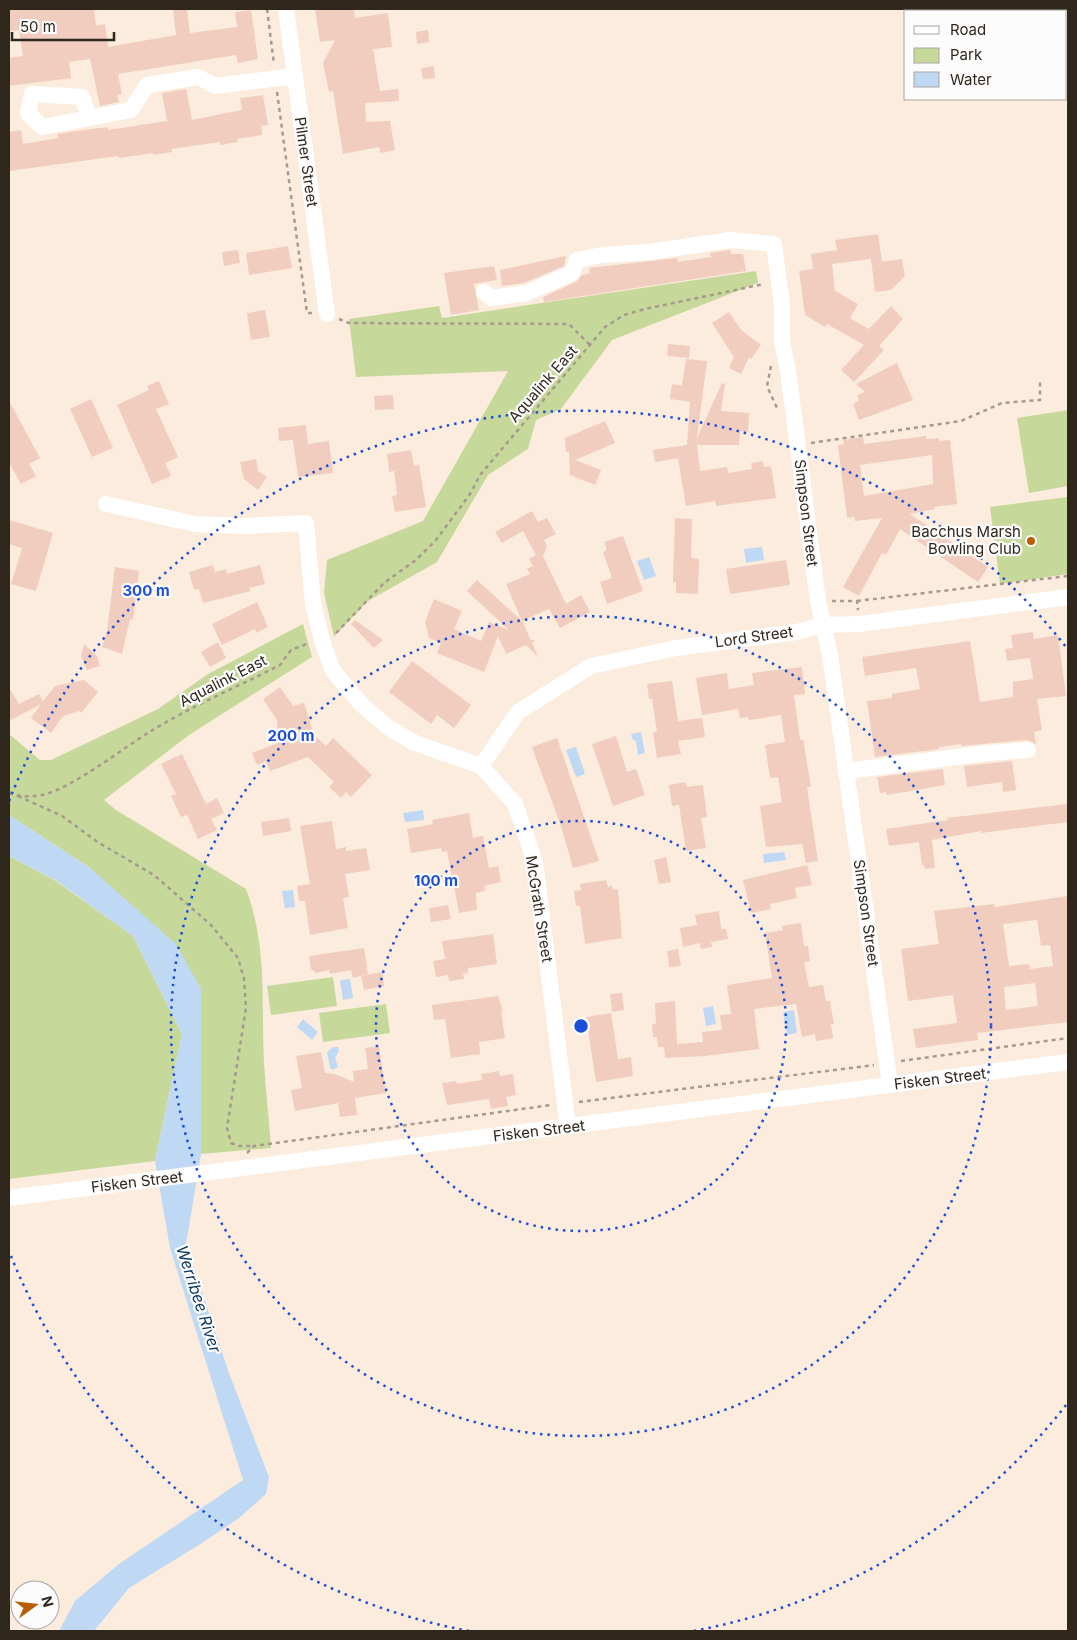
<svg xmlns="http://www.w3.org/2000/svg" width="1077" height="1640" font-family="Inter,sans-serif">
<rect width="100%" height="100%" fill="#fcecdd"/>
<g fill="#c7d89b">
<polygon points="756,271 758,283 612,340 561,409 536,420 528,449 488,475 437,562 368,601 334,637 324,593 327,560 423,521 508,371 356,377 349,319 439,306 442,318"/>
<polygon points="1068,410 1068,486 1029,493 1017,418"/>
<polygon points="1067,497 1068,574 1000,584 990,507"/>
<path d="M 303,624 L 312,657 L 189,735 L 104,800 L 116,810 L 246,889 C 268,948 261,1003 264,1064 C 266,1092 269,1120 271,1148 L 201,1154 L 201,989 L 90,868 L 9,815 L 9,734 L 40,760 L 51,760 L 158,709 L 208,674 Z"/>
<polygon points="9,856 56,881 133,936 182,1034 155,1161 9,1179"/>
<polygon points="333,977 337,1006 271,1015 267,986"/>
<polygon points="386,1004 390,1033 323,1042 319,1013"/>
</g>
<g fill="#bfd8f4">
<polygon points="762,547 764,560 746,563 744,549"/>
<polygon points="649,557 656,576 644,580 637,561"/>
<polygon points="641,732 645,753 638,755 636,741 633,740 631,734"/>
<polygon points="576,747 585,774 576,777 566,750"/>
<polygon points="423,810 424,820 405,822 403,813"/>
<polygon points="9,815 90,868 176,944 201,989 201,1154 186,1244 230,1376 269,1477 266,1494 239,1518 202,1543 129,1588 94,1631 59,1631 75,1601 119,1564 243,1480 170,1248 155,1161 182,1034 133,936 57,881 9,856"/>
<polygon points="784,852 786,860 764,863 763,854"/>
<polygon points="293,890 295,907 285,908 282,891"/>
<polygon points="350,979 353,998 343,1000 340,980"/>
<polygon points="713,1006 716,1024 706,1026 703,1008"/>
<polygon points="794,1010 797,1033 787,1035 783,1012"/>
<polygon points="303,1019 318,1032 312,1040 297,1027"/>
<polygon points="333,1047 338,1047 339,1051 335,1058 338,1067 332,1070 330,1067 327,1052"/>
</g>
<g fill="#f0cdbf" fill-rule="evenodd">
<polygon points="9,9 94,9 96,26 105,24 108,47 176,35 173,9 187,9 190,33 237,27 235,12 251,10 258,59 238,63 236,55 118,74 122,94 117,95 119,102 100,106 90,59 69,62 71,78 9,86 9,58 23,56 19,30 9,31"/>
<polygon points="315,9 354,9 355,18 388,13 392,47 373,49 380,91 398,89 399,101 365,103 366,122 390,121 395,150 380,153 379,147 343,154 333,91 329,92 323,63 335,40 320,42"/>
<polygon points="428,30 429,42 417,44 416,32"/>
<polygon points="434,66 435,78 423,79 421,68"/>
<polygon points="186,89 192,120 242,110 240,98 263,95 268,125 261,126 262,135 237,139 238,142 220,145 220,142 171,149 172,152 153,155 153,153 119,158 118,156 9,171 9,132 21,130 23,144 58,138 57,134 77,131 108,127 108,130 167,121 162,93"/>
<polygon points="878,234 882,262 902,259 905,276 891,290 875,292 871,259 832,264 835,291 858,304 850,318 869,329 891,306 903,319 879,346 884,350 854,382 841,370 864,345 827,324 825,327 805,315 799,271 813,269 811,254 837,250 835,240"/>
<polygon points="288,246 292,268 249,275 246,253"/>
<polygon points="238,250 240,263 224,266 222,252"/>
<polygon points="730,250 731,254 743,254 746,271 544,302 543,297 576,282 582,275 590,273 589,268 677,258 678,262 711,257 710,253"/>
<polygon points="566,256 564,266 524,283 502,286 500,270"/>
<polygon points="494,266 497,280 474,284 479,310 451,315 444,273"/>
<polygon points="265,310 270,337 251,340 247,313"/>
<polygon points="729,312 741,330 761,345 751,359 749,357 741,374 729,368 734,357 712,323"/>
<polygon points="668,344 690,346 689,358 667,356"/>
<polygon points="686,359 707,361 697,438 722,383 725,384 721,411 749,413 748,432 740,431 739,445 697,445 700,471 727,467 728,473 752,469 751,463 763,461 764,467 771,466 776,498 716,506 715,501 686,506 678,458 655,462 653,450 687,445 690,402 670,399 672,384 682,386"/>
<polygon points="897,363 913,400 859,420 853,404 859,401 857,395 865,392 856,384"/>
<polygon points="159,381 169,404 156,409 178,457 165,463 171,476 152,484 117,405 149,390 147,386"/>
<polygon points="393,395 394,409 375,410 374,396"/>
<polygon points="91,399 113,448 92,457 70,409"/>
<polygon points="9,401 40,458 29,464 36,476 21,484 9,462"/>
<polygon points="605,421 615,443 575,460 601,470 595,485 570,475 569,452 566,452 565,438"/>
<polygon points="306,425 308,444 329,441 333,473 298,477 293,440 279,441 278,428"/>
<path d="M 926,436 L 926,439 L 939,438 L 939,441 L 950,440 L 957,504 L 934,507 L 935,509 L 910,514 L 988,567 L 978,582 L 900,529 L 886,555 L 882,553 L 859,596 L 843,587 L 882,518 L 855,521 L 854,517 L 847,518 L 838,445 L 844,444 L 843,440 L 863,437 L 864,444 ZM 932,455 L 933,484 L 864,496 L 860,465 Z"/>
<polygon points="411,450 414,466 419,465 426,507 395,512 392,496 397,495 394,471 389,472 387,454"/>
<polygon points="256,459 258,471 267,477 258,490 244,479 240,462"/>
<polygon points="532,511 538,522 547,518 556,534 544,540 547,546 543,556 566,604 581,595 590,612 560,628 549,609 522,621 506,584 530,574 527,569 533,566 529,559 536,555 523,531 502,543 495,532"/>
<polygon points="675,518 692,519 691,558 699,559 698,594 676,593 676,582 673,582"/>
<polygon points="9,520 53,533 36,591 11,584 22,548 9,544"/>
<polygon points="623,536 643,591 607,604 600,582 612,578 603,552 607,550 604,542"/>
<polygon points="786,560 790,585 730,594 726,569"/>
<polygon points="213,565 215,572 226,569 227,574 260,565 265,584 249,588 251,591 203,603 199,589 194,590 189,572"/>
<polygon points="115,567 139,571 133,620 130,619 122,654 102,647 107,631"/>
<polygon points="477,580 523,622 530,639 536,641 532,642 538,657 526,645 506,654 498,636 484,672 437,653 441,643 429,638 425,622 434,599 462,611 454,629 481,641 489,622 509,630 467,591"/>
<polygon points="257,602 268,627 256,633 255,629 222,645 212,624"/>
<polygon points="355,620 383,640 374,648 351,624"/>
<polygon points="1033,632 1034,639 1058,635 1066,696 1037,699 1042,730 1034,732 1036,744 1027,740 961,746 961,744 939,747 939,749 875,757 867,701 892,698 892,694 920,689 916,668 865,676 862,657 970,641 980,702 1013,697 1013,682 1033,679 1030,658 1007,661 1005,649 1013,648 1011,635"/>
<polygon points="218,642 226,658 210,667 201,652"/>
<polygon points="84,644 97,656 100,666 87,670 81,656"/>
<polygon points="412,661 471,705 454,728 437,715 431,724 389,692"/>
<polygon points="802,667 805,694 794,695 800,740 803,739 811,787 807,787 818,861 806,863 802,844 766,847 760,806 782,802 778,777 770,778 765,745 785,742 781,715 749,720 748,717 740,718 738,709 702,715 696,678 727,673 729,689 754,685 752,673"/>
<polygon points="84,680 98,692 81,713 79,711 63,716 51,733 31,718 41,704 9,721 9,688 19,704 39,694 43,701 55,686"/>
<polygon points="672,681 678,721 702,718 705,737 678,741 681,754 657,758 653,732 657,732 652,699 649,699 647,684"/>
<polygon points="280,687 293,706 304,703 314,735 326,746 333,738 372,775 351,797 346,792 341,798 329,787 334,782 308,757 270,771 266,761 257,765 252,753 278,743 277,720 263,699"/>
<polygon points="616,736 627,772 636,769 645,795 613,806 592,744"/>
<polygon points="557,738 599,861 573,868 561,826 532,747"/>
<polygon points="182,754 206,804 217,798 224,813 211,819 217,830 198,839 187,815 181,817 171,796 176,794 161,764"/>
<polygon points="1012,761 1016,790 1003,792 1002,782 967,787 964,766"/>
<polygon points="943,769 945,785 887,795 886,792 880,793 877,777"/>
<polygon points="686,782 687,787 703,785 707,817 701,818 706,848 686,851 679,805 672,806 669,785"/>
<polygon points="1068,804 1068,822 981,833 981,831 932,840 935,868 925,869 924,865 922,865 919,842 889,846 886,829 948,820 947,818"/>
<polygon points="469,813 473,838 483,836 489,868 498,866 501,882 484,886 485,891 476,893 477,910 459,913 447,851 442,852 441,848 411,853 407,829 433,824 432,820"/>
<polygon points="289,818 291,831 263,836 261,822"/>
<polygon points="332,821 336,849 346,847 346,851 366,848 370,870 345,874 349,897 343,898 348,928 310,935 305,901 299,901 297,886 310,884 300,826"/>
<polygon points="666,857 671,882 659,884 654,860"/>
<polygon points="807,865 812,885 795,888 797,898 770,904 771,909 751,913 743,880"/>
<polygon points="606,880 608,887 612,886 613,890 618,889 622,938 585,944 580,906 576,906 574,891 581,890 580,884"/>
<path d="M 1068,896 L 1068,1022 L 977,1033 L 978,1040 L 916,1048 L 913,1029 L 957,1023 L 953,995 L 908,1001 L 901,949 L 939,944 L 934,911 L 994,904 L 995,907 ZM 1037,920 L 1041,946 L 1050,945 L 1053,966 L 1030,969 L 1029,964 L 1009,966 L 1003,924 ZM 1035,983 L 1038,1006 L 1006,1010 L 1004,987 Z"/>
<polygon points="448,905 451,919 431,922 429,908"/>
<polygon points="719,911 721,929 726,929 728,939 711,942 712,947 701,949 700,943 683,947 680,928 697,925 695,915"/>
<polygon points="801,923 804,946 808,946 810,961 804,962 809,987 823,985 826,1001 830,1001 834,1024 831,1024 833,1038 816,1041 815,1034 802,1037 796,1004 754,1009 759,1049 705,1056 665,1058 664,1047 658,1047 657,1037 653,1037 652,1024 656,1024 655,1003 675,1001 677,1044 703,1042 702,1032 722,1030 720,1015 731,1014 727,985 772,978 765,933 783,930 782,926"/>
<polygon points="493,934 497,964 468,968 468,973 463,974 464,979 449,981 448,975 436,977 433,961 445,959 442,941"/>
<polygon points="364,948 368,974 353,978 351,970 330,974 329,970 316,973 311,969 309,956"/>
<polygon points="678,949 681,966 669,967 667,951"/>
<polygon points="382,972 384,986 364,990 361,976"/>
<polygon points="622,993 624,1010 612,1012 610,994"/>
<polygon points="498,996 503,1011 501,1011 505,1038 479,1042 480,1054 451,1058 445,1019 434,1020 432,1005"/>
<polygon points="611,1013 618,1059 631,1057 633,1076 596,1082 586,1017"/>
<polygon points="379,1046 386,1093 355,1098 357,1115 340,1117 338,1103 295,1111 291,1090 302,1088 296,1056 321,1052 325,1073 335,1074 354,1082 353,1071 368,1069 365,1048"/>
<polygon points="499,1071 500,1076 513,1074 516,1095 506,1097 508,1106 491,1109 489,1099 447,1105 442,1083 456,1081 457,1084 482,1080 481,1074"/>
</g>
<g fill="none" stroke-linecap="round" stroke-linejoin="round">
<g stroke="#a79a8d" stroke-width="2.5" stroke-dasharray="4 4" stroke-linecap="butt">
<polyline points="267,9 274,64"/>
<polyline points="277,92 307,313 312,313"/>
<polyline points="339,319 349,323 569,324 591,346"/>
<polyline points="771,366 767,386 777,408"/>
<polyline points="811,443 961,421 1002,403 1040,400 1040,381"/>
<polyline points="832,601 857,601 858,610"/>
<polyline points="857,601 1068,576"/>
<polyline points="336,633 384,583 416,560 436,540 470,494 480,475 605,327 624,315 645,309 764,284"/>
<path d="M 9,793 C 19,797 32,797 42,795 C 73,788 123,748 151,731 C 192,706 237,687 280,665 L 291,650 L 309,643"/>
<polyline points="18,796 62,816 99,843 154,875 211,925 238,958 244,979 246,1008 227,1128 231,1143 238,1146 253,1146"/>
<polyline points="901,1061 1068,1038"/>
<polyline points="579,1102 874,1065"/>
<polyline points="247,1153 254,1146 551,1105"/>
</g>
<g stroke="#fff" stroke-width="16">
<polyline points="286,9 327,314"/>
<polyline points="89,116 82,97 32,94 28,113 42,127 131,110 147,85 198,77 215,86 295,76"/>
<polyline points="484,292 491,298 527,293 572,273 577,260 602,255 649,252 730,240 774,244 782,305 782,341 788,371 818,601 830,655 890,1085"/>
<polyline points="106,504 195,524 246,526 306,523 313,604 323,644 333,671 362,705 389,728 415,743 481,766 515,804 535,862 568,1127"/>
<polyline points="481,766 518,712 591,666 676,648 797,632 823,625 859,624 1068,597"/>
<polyline points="847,771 988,753 1028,750"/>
<polyline points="9,1198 1068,1062"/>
</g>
</g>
<g fill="none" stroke="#1d4ed8" stroke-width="2.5" stroke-dasharray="2.5 5">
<circle cx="581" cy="1026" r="205"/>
<circle cx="581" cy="1026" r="410"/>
<path d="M1066 1405A615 615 0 0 1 693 1631M469 1631A615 615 0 0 1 9 1251M9 801A615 615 0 0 1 1066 647"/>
</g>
<circle fill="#b95e01" stroke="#fcfcfc" stroke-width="2" cx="1031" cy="541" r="5"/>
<g text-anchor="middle" stroke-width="4.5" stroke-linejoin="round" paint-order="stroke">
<g font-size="15" fill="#2f261c" stroke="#fcfcfc">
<text transform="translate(306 162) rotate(82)" y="5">Pilmer Street</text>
<text transform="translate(543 384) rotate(-49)" y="5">Aqualink East</text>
<text transform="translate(806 513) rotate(83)" y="5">Simpson Street</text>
<text transform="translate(754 637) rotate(-8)" y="5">Lord Street</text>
<text transform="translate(223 681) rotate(-27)" y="5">Aqualink East</text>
<text transform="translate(539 909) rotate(81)" y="5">McGrath Street</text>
<text transform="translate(866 913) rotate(82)" y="5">Simpson Street</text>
<text transform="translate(940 1079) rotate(-7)" y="5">Fisken Street</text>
<text transform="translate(539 1131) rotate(-7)" y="5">Fisken Street</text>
<text transform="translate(137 1182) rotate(-7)" y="5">Fisken Street</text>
</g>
<g font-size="15" fill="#2f261c" stroke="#fcfcfc" text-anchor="end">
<text x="1021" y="537">Bacchus Marsh<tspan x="1021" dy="17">Bowling Club</tspan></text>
</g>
<g font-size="16" font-style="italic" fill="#0a3862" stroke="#fcfcfc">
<text transform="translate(199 1299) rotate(72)" y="6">Werribee River</text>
</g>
</g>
<circle cx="581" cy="1026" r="8" fill="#1d4ed8" stroke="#fcfcfc" stroke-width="2.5"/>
<g font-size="15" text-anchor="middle" font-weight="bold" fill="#1d4ed8" stroke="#fcfcfc" stroke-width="4.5" stroke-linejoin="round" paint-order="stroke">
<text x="146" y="596">300 m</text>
<text x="291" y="741">200 m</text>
<text x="436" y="886">100 m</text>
</g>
<rect width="1077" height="1640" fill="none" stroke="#2f261c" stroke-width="20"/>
<rect x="904" y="10" width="162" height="90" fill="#fcfcfc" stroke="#aaa6a2"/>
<rect x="914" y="26" width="25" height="8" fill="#ffffff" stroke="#aaa6a2"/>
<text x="950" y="35" font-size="15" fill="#2f261c">Road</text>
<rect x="914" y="48" width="25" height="15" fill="#c7d89b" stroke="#aaa6a2"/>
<text x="950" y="60" font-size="15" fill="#2f261c">Park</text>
<rect x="914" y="72" width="25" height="15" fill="#bfd8f4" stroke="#aaa6a2"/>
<text x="950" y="85" font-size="15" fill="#2f261c">Water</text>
<g transform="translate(35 1605) rotate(75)"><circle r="24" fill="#fcfcfc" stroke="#aaa6a2"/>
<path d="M0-4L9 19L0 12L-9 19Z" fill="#b95e01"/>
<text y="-8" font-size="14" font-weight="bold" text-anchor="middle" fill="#2f261c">N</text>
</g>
<path d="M12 32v8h102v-8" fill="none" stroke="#2f261c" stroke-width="2.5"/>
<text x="20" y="32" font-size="15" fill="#2f261c" stroke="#fcfcfc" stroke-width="4" paint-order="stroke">50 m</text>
</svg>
